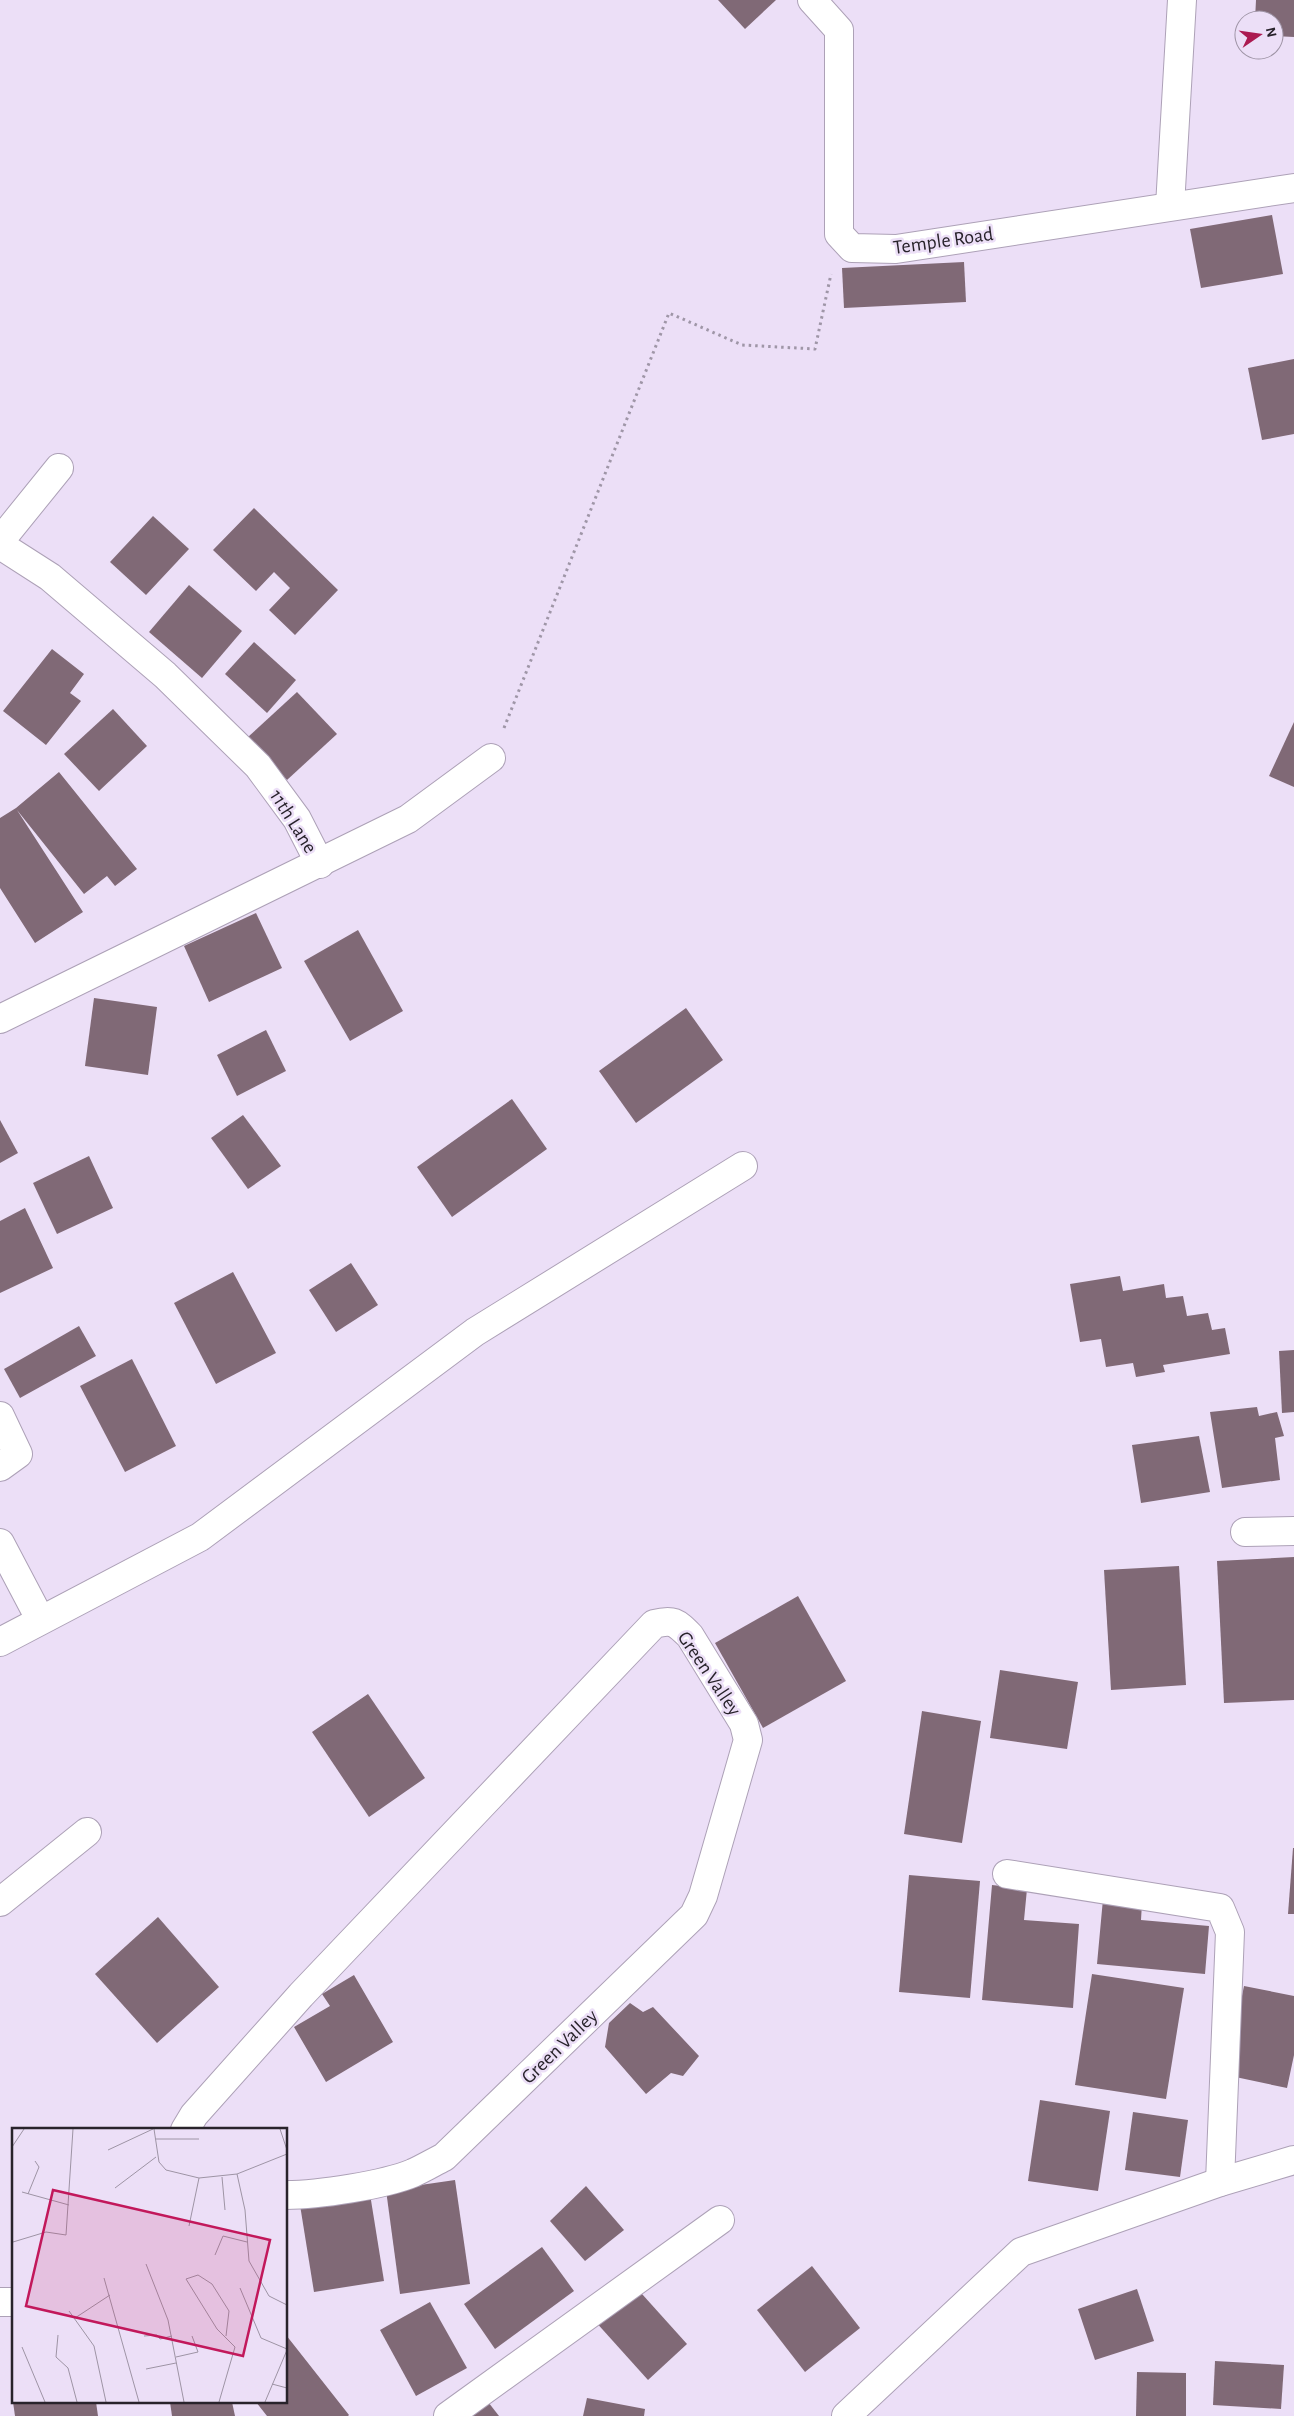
<svg xmlns="http://www.w3.org/2000/svg" width="1294" height="2416" font-family="'Alegreya Sans',sans-serif">
<rect width="100%" height="100%" fill="#ecdff7"/>
<g fill="#806976">
<polygon points="718,0 776,0 745,29"/>
<polygon points="1256,0 1294,0 1294,37 1274,36 1274,20 1255,20"/>
<polygon points="1272,215 1283,274 1201,288 1190,229"/>
<polygon points="964,262 966,302 844,308 842,268"/>
<polygon points="1294,359 1294,434 1262,440 1248,368"/>
<polygon points="254,508 338,590 295,635 269,610 290,588 274,572 256,591 213,550"/>
<polygon points="153,516 189,549 146,595 110,562"/>
<polygon points="189,585 242,631 202,678 149,632"/>
<polygon points="254,642 296,680 267,713 225,674"/>
<polygon points="52,649 84,674 70,693 81,701 46,745 3,711"/>
<polygon points="297,692 337,734 287,780 248,737"/>
<polygon points="113,709 147,746 99,791 64,754"/>
<polygon points="1294,722 1294,787 1269,776"/>
<polygon points="59,772 137,869 115,886 107,876 84,894 17,810 83,912 35,943 0,888 0,818 16,808"/>
<polygon points="256,913 282,968 209,1002 184,946"/>
<polygon points="358,930 403,1011 350,1041 304,961"/>
<polygon points="94,998 157,1007 148,1075 85,1066"/>
<polygon points="686,1008 723,1060 636,1123 599,1071"/>
<polygon points="266,1030 286,1071 237,1096 217,1055"/>
<polygon points="512,1099 547,1149 452,1217 417,1167"/>
<polygon points="243,1115 281,1166 248,1189 211,1138"/>
<polygon points="0,1120 18,1153 0,1163"/>
<polygon points="89,1156 113,1208 57,1234 33,1183"/>
<polygon points="25,1208 53,1268 0,1293 0,1221"/>
<polygon points="351,1263 378,1305 336,1332 309,1290"/>
<polygon points="233,1272 276,1353 216,1384 174,1303"/>
<polygon points="1120,1276 1123,1291 1164,1284 1166,1298 1183,1296 1187,1316 1208,1313 1212,1330 1225,1328 1230,1354 1163,1365 1165,1372 1136,1377 1133,1363 1106,1367 1101,1339 1080,1342 1070,1284"/>
<polygon points="79,1326 96,1356 20,1398 4,1369"/>
<polygon points="1294,1350 1294,1412 1282,1413 1279,1351"/>
<polygon points="132,1359 176,1446 125,1472 80,1386"/>
<polygon points="1257,1407 1259,1416 1277,1412 1284,1436 1275,1438 1280,1480 1222,1488 1210,1412"/>
<polygon points="1199,1436 1210,1492 1141,1503 1132,1445"/>
<polygon points="1294,1557 1294,1700 1224,1703 1217,1561"/>
<polygon points="1179,1566 1186,1685 1111,1690 1104,1570"/>
<polygon points="798,1596 846,1681 763,1728 715,1643"/>
<polygon points="1000,1670 1078,1682 1067,1749 990,1738"/>
<polygon points="368,1694 425,1778 369,1817 312,1732"/>
<polygon points="922,1711 981,1721 962,1843 904,1834"/>
<polygon points="1293,1848 1294,1848 1294,1914 1288,1914"/>
<polygon points="909,1875 980,1881 970,1998 899,1992"/>
<polygon points="992,1885 1027,1889 1024,1920 1079,1924 1073,2008 982,2000"/>
<polygon points="1103,1899 1142,1903 1141,1920 1209,1926 1205,1974 1097,1964"/>
<polygon points="158,1917 219,1987 157,2043 95,1974"/>
<polygon points="1092,1974 1184,1988 1166,2099 1075,2085"/>
<polygon points="354,1975 393,2042 326,2082 294,2027 330,2006 322,1994"/>
<polygon points="1244,1986 1294,1996 1294,2055 1287,2088 1226,2075"/>
<polygon points="630,2003 643,2012 653,2007 699,2056 683,2076 671,2073 646,2094 605,2047 609,2023"/>
<polygon points="1040,2100 1110,2111 1098,2191 1028,2181"/>
<polygon points="1133,2112 1188,2120 1180,2177 1125,2170"/>
<polygon points="455,2180 470,2284 400,2294 386,2190"/>
<polygon points="586,2186 624,2230 585,2261 550,2221"/>
<polygon points="370,2194 384,2281 314,2292 300,2205"/>
<polygon points="542,2247 574,2291 495,2349 464,2304"/>
<polygon points="812,2266 860,2328 805,2372 757,2310"/>
<polygon points="633,2284 687,2344 648,2380 594,2320"/>
<polygon points="1137,2289 1154,2341 1095,2360 1078,2309"/>
<polygon points="430,2302 467,2368 416,2396 380,2330"/>
<polygon points="286,2335 349,2415 348,2416 267,2416 256,2402 286,2402"/>
<polygon points="1215,2361 1284,2365 1281,2409 1213,2405"/>
<polygon points="1137,2372 1186,2373 1186,2416 1136,2416"/>
<polygon points="485,2398 499,2416 462,2416"/>
<polygon points="587,2398 645,2409 644,2416 583,2416"/>
<polygon points="13,2402 96,2402 98,2416 15,2416"/>
<polygon points="170,2402 232,2402 235,2416 172,2416"/>
</g>
<g fill="none" stroke-linecap="round" stroke-linejoin="round">
<defs>
<g id="street">
<polyline points="812,0 839,30 839,234 852,248 896,249 1294,188"/>
<polyline points="1170,206 1182,0"/>
<polyline points="0,541 59,468"/>
<polyline points="0,545 50,577 165,675 258,766 297,819 320,864"/>
<polyline points="0,1019 408,819 491,758"/>
<polyline points="0,1416 18,1454 0,1467"/>
<polyline points="1245,1532 1294,1531"/>
<polyline points="0,1543 40,1619"/>
<polyline points="0,1642 200,1537 475,1332 743,1166"/>
<polyline points="1007,1874 1220,1908 1230,1932 1220,2182"/>
<polyline points="0,1902 87,1832"/>
<path d="M 185,2130 L 194,2115 L 301,1995 L 654,1624 C 673,1619 676,1622 690,1636 L 744,1724 L 748,1740 L 703,1896 L 694,1915 L 444,2157 C 434,2162 424,2168 413,2173 C 384,2185 318,2195 286,2195"/>
<polyline points="0,2302 14,2302"/>
<polyline points="448,2416 720,2220"/>
<polyline points="846,2416 1021,2252 1220,2182 1294,2160"/>
</g>
</defs>
<use href="#street" stroke="#ada1b7" stroke-width="30"/>
<polyline stroke="#9f96a7" stroke-width="3" stroke-dasharray="2.5 4" stroke-linecap="butt" points="504,728 669,313 742,345 815,349 831,274"/>
<use href="#street" stroke="#fff" stroke-width="28"/>
</g>
<g text-anchor="middle" stroke-width="5" stroke-linejoin="round" paint-order="stroke">
<g font-size="20" fill="#28232b" stroke="#ecdff7">
<text transform="translate(943 240) rotate(-8)" y="7">Temple Road</text>
<text transform="translate(294 821) rotate(58)" y="7">11th Lane</text>
<text transform="translate(710 1673) rotate(56)" y="7">Green Valley</text>
<text transform="translate(559 2046) rotate(-44)" y="7">Green Valley</text>
</g>
</g>
<g transform="translate(12 2128)">
<rect width="275" height="275" fill="#ecdff7"/>
<path fill="none" stroke="#9e94a5" stroke-width="1" d="M 142,1 L 147,34 L 154,42 L 187,50 L 225,46 L 275,26M 268,1 L 275,22M 144,11 L 187,11M 0,19 L 12,1M 96,22 L 141,1M 225,46 L 233,82 L 237,133 L 257,168 L 275,177M 210,49 L 213,82M 103,60 L 144,29M 10,64 L 57,77M 16,66 L 27,39 L 23,33M 177,98 L 187,50M 1,114 L 34,104 L 54,107 L 61,1M 203,127 L 211,108 L 235,114M 134,136 L 156,192 L 172,274M 92,150 L 127,274M 228,160 L 249,210 L 275,221M 57,183 L 82,218 L 94,274M 63,190 L 98,167M 46,207 L 44,229 L 56,240 L 65,274M 132,208 L 145,207 L 148,211 L 160,208M 10,219 L 33,274M 164,229 L 186,224 L 180,208M 134,241 L 164,235M 260,256 L 275,260M 207,274 L 223,219 L 205,201 L 174,151 L 186,147 L 200,156 L 217,183 L 214,208M 253,274 L 275,222"/>
<path fill="#c2185b" fill-opacity="0.15" stroke="#c2185b" stroke-width="2.5" d="M 41,62 L 258,112 L 231,228 L 14,178 Z"/>
<rect width="275" height="275" fill="none" stroke="#28232b" stroke-width="2.5"/>
</g>
<g transform="translate(1259 35) rotate(77)"><circle r="24" fill="#ecdff7" stroke="#9e94a5"/>
<path d="M0-4L9 19L0 12L-9 19Z" fill="#ab1a51"/>
<text y="-8" font-size="14" font-weight="bold" text-anchor="middle" fill="#28232b">N</text>
</g>
</svg>
